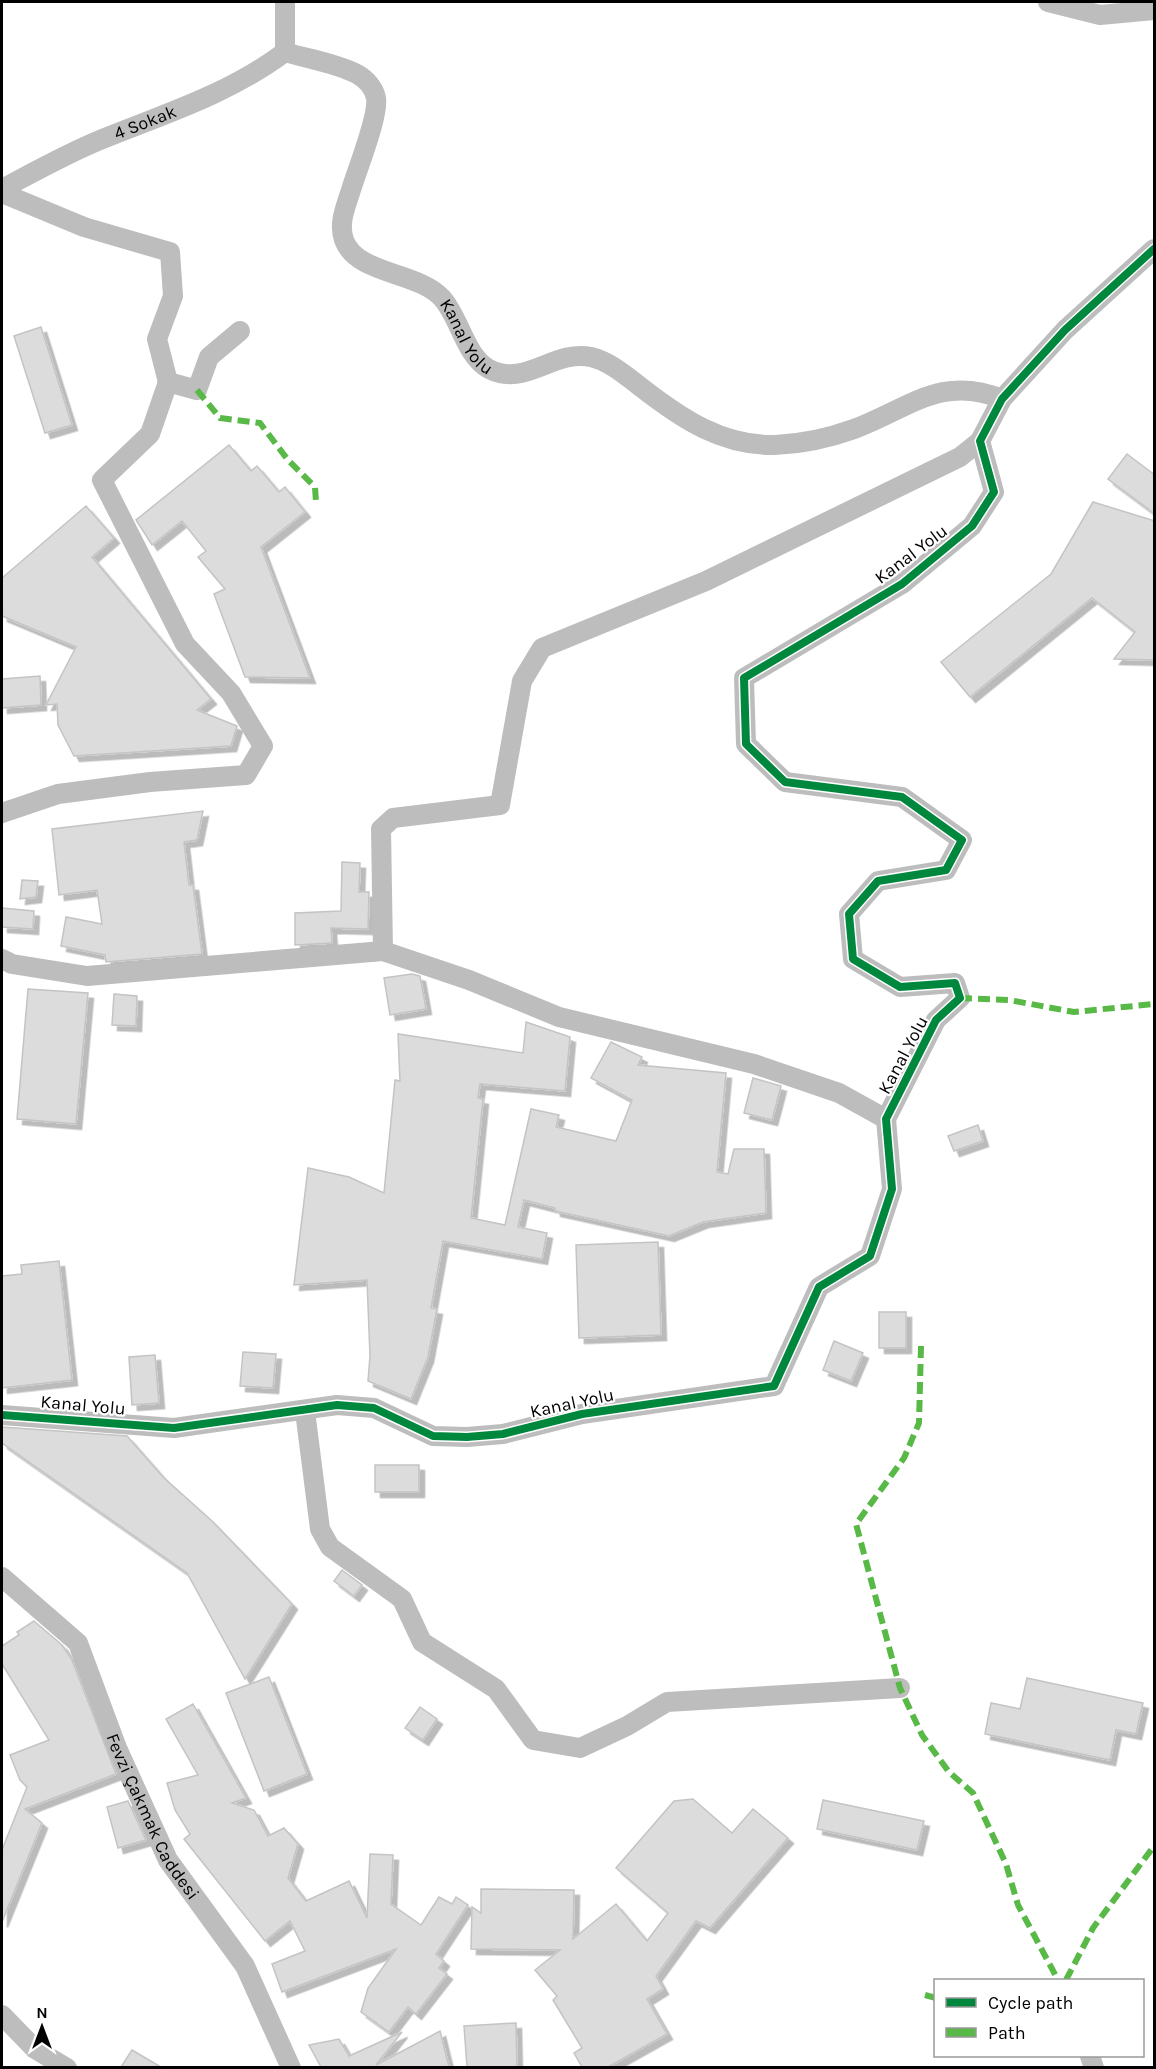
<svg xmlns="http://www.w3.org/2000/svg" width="1156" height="2069" font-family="Karla,sans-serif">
<defs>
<filter id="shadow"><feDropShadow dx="5.5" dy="5.5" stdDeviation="0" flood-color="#0004"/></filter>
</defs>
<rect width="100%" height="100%" fill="#fff"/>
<g fill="#dcdcdc" stroke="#c4c4c4" stroke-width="1.5" filter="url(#shadow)">
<polygon points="41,327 72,425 45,433 14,336"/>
<polygon points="229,445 251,471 257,466 279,492 285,487 305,512 261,547 310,678 245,677 214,594 225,589 198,557 206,551 182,521 152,545 136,520"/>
<polygon points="1127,454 1155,475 1155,514 1108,479"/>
<polygon points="1093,502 1155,521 1155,660 1114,659 1135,632 1092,598 970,697 941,662 1051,574"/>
<polygon points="86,506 114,538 92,557 211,699 197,710 237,726 231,746 74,756 58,725 57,704 46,705 76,647 2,616 2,578"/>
<polygon points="40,676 41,705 2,708 2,679"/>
<polygon points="203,811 197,840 184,842 189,885 193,885 202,954 106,962 105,955 61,946 66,917 102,924 97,890 59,895 52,829"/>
<polygon points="342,862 360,863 359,892 369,892 368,929 331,928 332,943 295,945 295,913 341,911"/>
<polygon points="22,880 38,881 36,897 20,899"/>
<polygon points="2,908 34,911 33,929 2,927"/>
<polygon points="412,974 420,976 426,1009 390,1015 384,978"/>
<polygon points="28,989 88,993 76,1124 17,1119"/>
<polygon points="114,994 137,996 136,1026 112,1025"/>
<polygon points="526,1022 570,1037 565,1091 480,1084 478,1098 483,1099 471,1218 505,1225 531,1109 559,1115 556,1127 616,1141 632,1100 591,1078 611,1042 642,1057 638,1065 726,1073 717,1172 728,1174 734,1149 764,1149 766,1213 703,1222 669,1236 555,1211 555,1208 524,1200 518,1227 547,1233 542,1259 443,1241 431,1308 437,1309 428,1357 411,1399 368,1381 370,1356 367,1280 294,1285 308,1168 349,1177 384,1193 395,1080 400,1081 398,1034 523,1053"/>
<polygon points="753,1078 781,1086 772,1120 744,1113"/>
<polygon points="978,1125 983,1141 954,1151 948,1136"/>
<polygon points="658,1242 661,1335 579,1338 576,1245"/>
<polygon points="59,1261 72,1380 2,1388 2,1276 22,1274 21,1265"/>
<rect x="879" y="1312" width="27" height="36"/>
<polygon points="834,1341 863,1353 851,1381 823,1370"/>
<polygon points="243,1352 276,1354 273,1388 240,1386"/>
<polygon points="155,1355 159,1403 132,1405 129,1357"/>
<polygon points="2,1427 127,1436 164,1478 212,1521 292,1604 245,1679 187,1573 2,1443"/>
<rect x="375" y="1465" width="44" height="27"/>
<polygon points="342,1570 362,1585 354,1596 334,1581"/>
<polygon points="34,1621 62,1645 72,1660 116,1774 25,1809 42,1823 2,1922 2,1850 27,1787 20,1780 10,1755 49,1740 2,1664 2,1646 19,1635 17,1632"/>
<polygon points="269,1677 307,1774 264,1791 226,1693"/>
<polygon points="1027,1678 1143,1703 1136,1734 1116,1730 1110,1760 985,1734 991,1703 1020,1709"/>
<polygon points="193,1704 246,1798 232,1803 254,1810 268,1836 284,1828 298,1844 288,1878 306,1901 349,1881 367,1918 370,1854 393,1855 391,1904 421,1925 439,1897 452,1904 456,1897 468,1905 436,1954 444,1961 439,1968 447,1974 416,2014 408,2007 389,2032 361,2012 368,1988 396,1949 282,1992 272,1964 305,1951 290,1921 265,1941 184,1839 190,1834 175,1810 167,1783 198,1775 166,1719"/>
<polygon points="420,1707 437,1719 423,1740 405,1728"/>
<polygon points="693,1799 732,1833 753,1809 788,1838 710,1928 696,1921 656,1976 663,1989 647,1999 667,2034 608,2067 582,2067 574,2053 582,2048 553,2000 557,1996 535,1970 560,1950 471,1949 472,1907 481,1913 481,1889 574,1890 573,1939 616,1904 647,1941 668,1913 616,1868 674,1801"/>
<polygon points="823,1800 924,1821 917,1850 817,1829"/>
<polygon points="128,1801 146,1840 118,1848 107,1807"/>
<polygon points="516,2023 517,2067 467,2067 464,2026"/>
<polygon points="440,2031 449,2067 321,2067 309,2045 339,2039 349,2056 402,2032 376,2065"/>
<polygon points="132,2050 161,2067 121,2067"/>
</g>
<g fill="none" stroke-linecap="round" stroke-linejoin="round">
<g stroke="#bdbdbd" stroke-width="20">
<polyline points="1048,2 1100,15 1154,10"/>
<path id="s1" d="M 285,52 C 308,59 336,63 357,74 C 366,79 374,88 376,98 C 379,116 357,170 351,190 C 346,206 338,223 344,240 C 357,275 417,271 442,298 C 460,318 465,356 489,369 C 525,388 554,349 591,357 C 611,362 626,376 642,388 C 682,419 722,446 775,445 C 801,444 829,438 854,429 C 908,409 941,374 1002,399"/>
<polyline points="285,52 285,2"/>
<path id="s2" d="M 2,189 C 34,172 66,154 100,140 C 164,114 229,94 285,52"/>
<polyline points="2,193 84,227 170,252 173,296 157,339 168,382 197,390 209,357 240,331"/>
<polyline points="2,813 58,794 150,782 246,775 263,746 231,693 185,644 102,480 150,434 168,382"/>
<polyline points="383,951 381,829 393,818 500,805 522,681 542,648 706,581 960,457 980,441"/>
<polyline points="2,959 12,964 87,976 383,951 469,980 559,1017 754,1064 839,1093 886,1119"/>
<polyline points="305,1411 320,1529 330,1547 402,1599 422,1642 496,1689 533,1740 580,1748 627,1726 667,1702 900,1688"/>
<polyline points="2,1415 174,1428 337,1405 374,1408 433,1436 467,1437 503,1434 582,1414 774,1386 819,1287 870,1256 892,1189 886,1119 936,1020 960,998 955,983 900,987 853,959 849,914 878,881 946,870 962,840 902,797 785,782 746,744 744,678 902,584 972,526 994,492 980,441 1002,399 1065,330 1154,249"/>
<path id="s3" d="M 2,1577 L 78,1643 L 117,1748 L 168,1860 L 245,1966 L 291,2068"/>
<polyline points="2,2015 35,2049 67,2068"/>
<polyline points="1090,2056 1094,2068"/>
</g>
<g stroke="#58b947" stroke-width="6" stroke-dasharray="12 6" stroke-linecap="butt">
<polyline points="197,390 220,418 260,423 288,460 315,487 316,502"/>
<polyline points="960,998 1009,1000 1074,1012 1154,1004"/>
<polyline points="921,1346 919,1423 904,1458 856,1524 900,1688 922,1735 949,1772 973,1793 1006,1864 1018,1905 1058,1980"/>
<polyline points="1066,1980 1093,1928 1154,1846"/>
<polyline points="925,1995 936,1998"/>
</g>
<defs>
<polyline id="cycleway" points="2,1415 174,1428 337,1405 374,1408 433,1436 467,1437 503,1434 582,1414 774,1386 819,1287 870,1256 892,1189 886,1119 936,1020 960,998 955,983 900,987 853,959 849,914 878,881 946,870 962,840 902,797 785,782 746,744 744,678 902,584 972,526 994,492 980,441 1002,399 1065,330 1154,249"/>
</defs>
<use href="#cycleway" stroke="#fff" stroke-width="11"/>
<use href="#cycleway" stroke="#00873e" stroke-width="8"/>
</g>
<g text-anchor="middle" stroke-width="4.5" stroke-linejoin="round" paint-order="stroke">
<g font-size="18" fill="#000" stroke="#fff">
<text dy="6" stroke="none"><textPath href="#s2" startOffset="158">4 Sokak</textPath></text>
<text dy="6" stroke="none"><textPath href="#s1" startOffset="417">Kanal Yolu</textPath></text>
<text transform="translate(911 554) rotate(-37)" y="6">Kanal Yolu</text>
<text transform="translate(903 1055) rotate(-62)" y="6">Kanal Yolu</text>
<text transform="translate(572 1403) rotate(-12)" y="6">Kanal Yolu</text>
<text transform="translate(83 1405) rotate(5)" y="6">Kanal Yolu</text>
<text dy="6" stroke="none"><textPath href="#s3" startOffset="290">Fevzi Çakmak Caddesi</textPath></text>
</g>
</g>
<rect width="1156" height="2069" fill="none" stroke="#000000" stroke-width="6"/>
<rect x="934" y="1979" width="210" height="78" fill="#ffffff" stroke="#999999" stroke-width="1.5"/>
<rect x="946" y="1998" width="30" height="9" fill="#00873e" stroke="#999999" stroke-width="1.5"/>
<text x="988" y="2009" font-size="18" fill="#000000">Cycle path</text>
<rect x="946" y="2028" width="30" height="9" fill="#58b947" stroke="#999999" stroke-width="1.5"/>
<text x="988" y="2039" font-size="18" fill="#000000">Path</text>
<g transform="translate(42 2027)" stroke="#ffffff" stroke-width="4.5" paint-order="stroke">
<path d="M0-4.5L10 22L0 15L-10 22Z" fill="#000000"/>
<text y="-9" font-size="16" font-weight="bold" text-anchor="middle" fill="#000000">N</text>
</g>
</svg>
